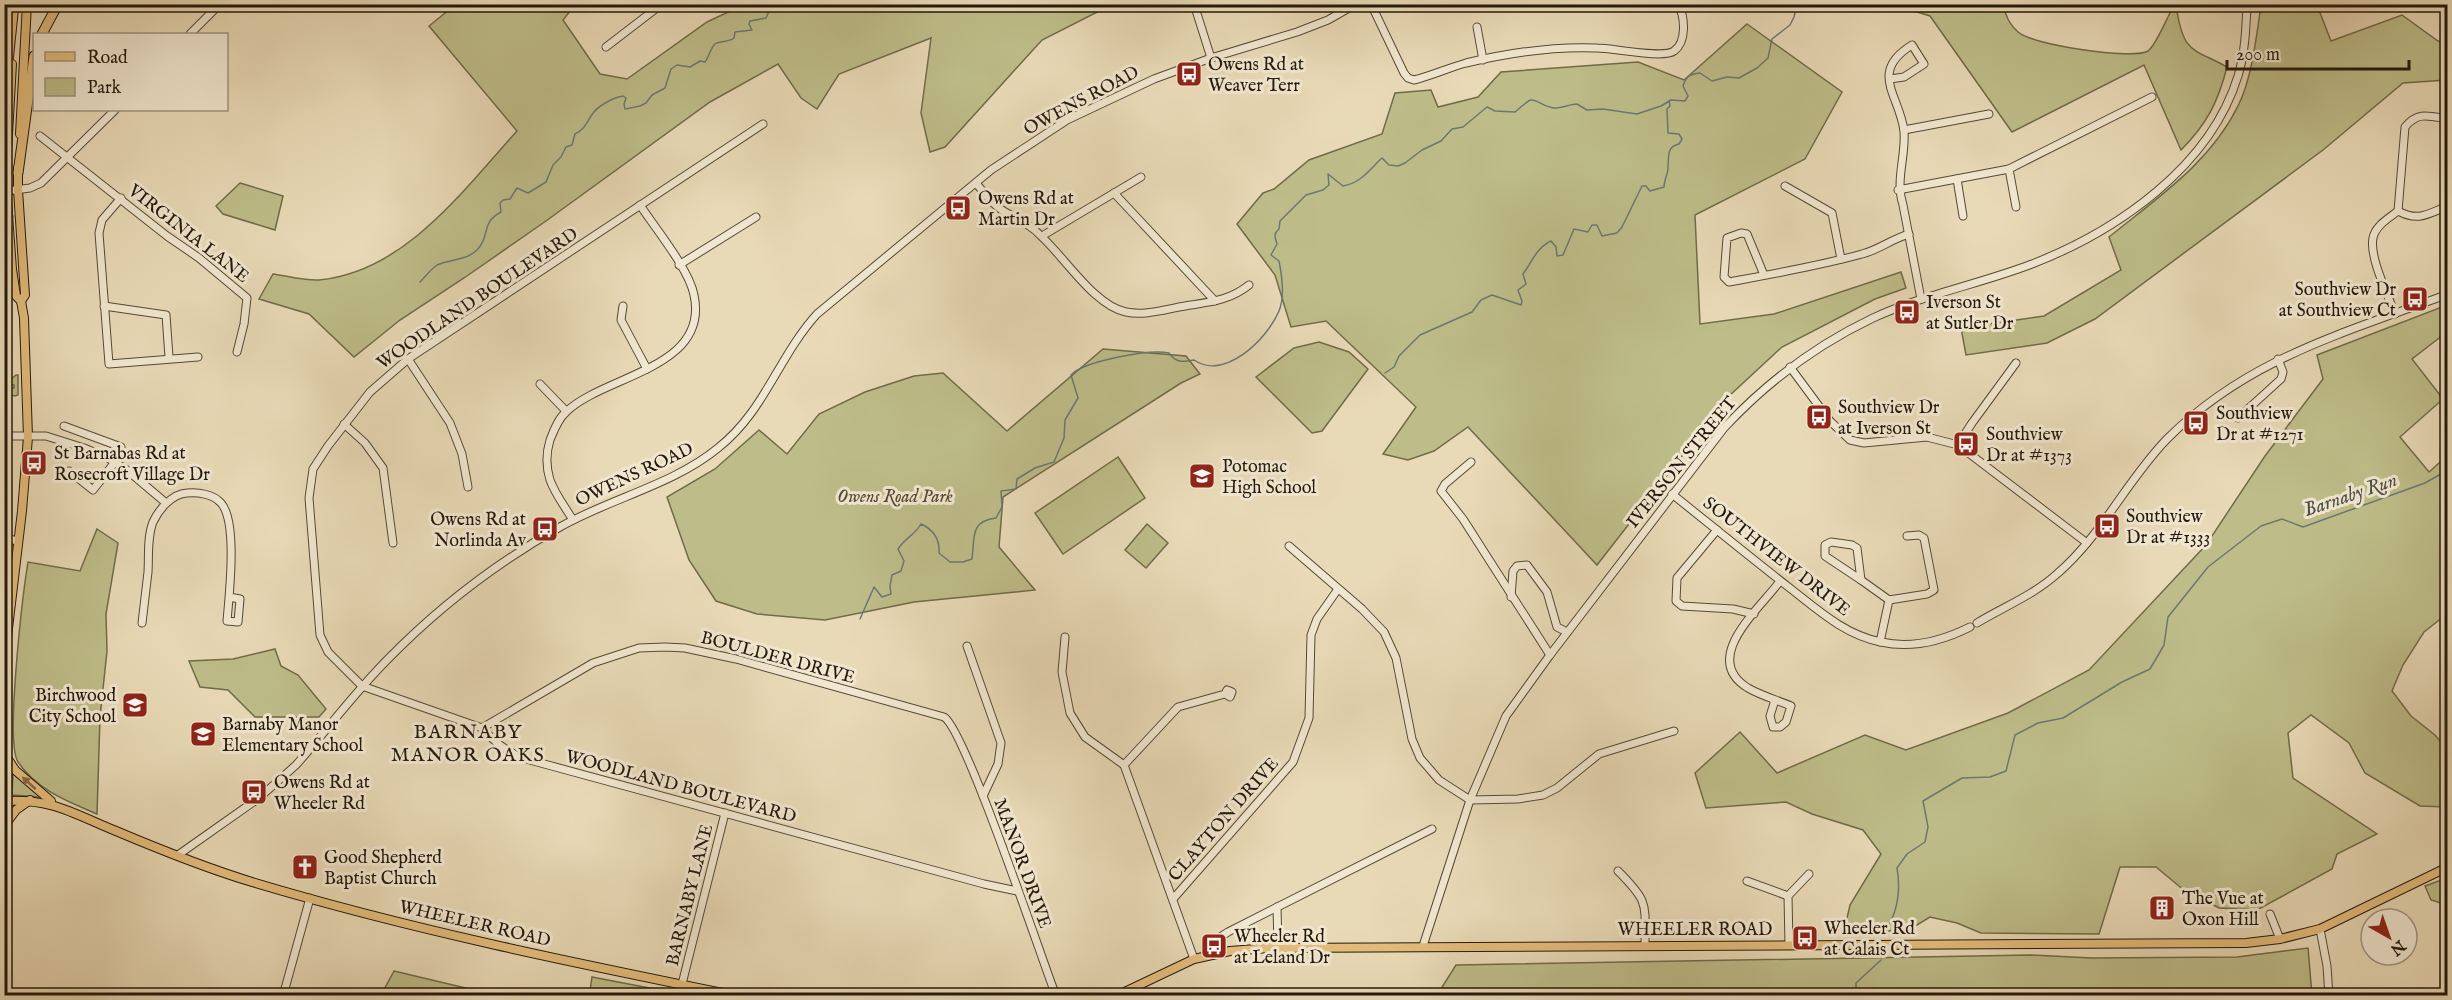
<svg xmlns="http://www.w3.org/2000/svg" width="2452" height="1000" font-family="'IM FELL English',serif">
<rect width="100%" height="100%" fill="#e9dab7"/>
<filter id="stains"><feTurbulence type="fractalNoise" baseFrequency=".00333" numOctaves="4"/><feColorMatrix values="0 0 0 0 .2 0 0 0 0 .09 0 0 0 0 .02 0 0 0 .5 -.17"/></filter>
<radialGradient id="worn" r=".72"><stop offset=".6" stop-color="#630" stop-opacity="0"/><stop offset="1" stop-color="#630" stop-opacity=".3"/></radialGradient>
<g fill="#bebd89" stroke="#706b4a" stroke-width="1.5">
<path d="M 455,5 L 575,5 L 563,20 L 600,74 L 627,79 L 707,22 L 743,5 L 1111,5 L 1042,40 L 945,147 L 930,152 L 921,113 L 931,38 L 839,74 L 817,109 L 801,98 L 778,64 L 710,102 L 546,221 L 464,278 L 400,320 L 354,357 L 309,314 L 259,299 L 273,274 C 287,276 305,281 319,280 C 405,272 463,190 517,131 L 429,26 Z"/>
<path d="M 1895,5 L 2004,5 C 2005,15 2010,25 2018,32 C 2032,45 2133,60 2148,51 C 2156,45 2166,20 2171,11 L 2177,11 C 2184,54 2193,48 2227,67 C 2218,102 2207,124 2181,150 L 2144,65 L 2012,132 L 1930,16 Z"/>
<path d="M 2293,5 L 2317,5 L 2331,41 L 2402,15 L 2438,41 L 2447,43 L 2447,80 L 2403,83 L 2323,150 L 2095,319 L 2047,343 L 1966,355 L 1961,328 L 2044,316 L 2121,270 L 2109,237 C 2157,198 2210,163 2238,106 C 2251,81 2256,40 2260,12 Z"/>
<polygon points="1747,24 1842,92 1805,159 1695,215 1700,324 1774,314 1901,272 1906,288 1875,299 1782,347 1728,397 1597,565 1468,427 1434,451 1408,460 1383,454 1416,407 1326,321 1291,327 1275,275 1237,224 1263,193 1274,189 1309,160 1382,134 1395,93 1431,90 1438,107 1478,97 1501,72 1638,62 1684,80"/>
<polygon points="240,183 283,196 275,230 223,214 216,206"/>
<polygon points="2447,305 2447,332 2412,359 2443,399 2400,437 2429,472 2447,456 2447,614 2424,632 2403,665 2392,691 2411,716 2435,735 2447,749 2447,807 2420,806 2365,773 2349,743 2311,715 2288,733 2293,778 2377,834 2337,854 2332,869 2257,910 2219,908 2180,887 2156,867 2120,867 2099,934 1981,933 1957,923 1930,917 1907,931 1844,931 1850,905 1881,854 1863,830 1812,814 1786,802 1706,808 1695,773 1740,732 1777,773 1865,735 1906,750 2008,713 2089,670 2206,545 2265,456 2323,379 2317,355"/>
<polygon points="1319,342 1349,352 1368,369 1322,431 1312,433 1256,377 1294,348"/>
<polygon points="1103,349 1186,356 1200,374 1181,383 1003,497 999,547 1035,590 914,602 825,620 757,614 716,601 689,560 667,497 715,469 759,430 787,454 819,414 865,392 914,376 943,373 1007,431"/>
<polygon points="16,375 18,375 18,395 15,396 11,395 9,388 14,388 14,385 7,383"/>
<polygon points="1118,457 1145,498 1063,554 1035,513"/>
<polygon points="1147,524 1168,543 1146,568 1125,550"/>
<path d="M 97,529 L 118,543 L 106,614 L 107,651 L 100,717 L 97,814 C 67,801 37,790 18,762 C 5,742 23,593 28,562 L 80,571 Z"/>
<polygon points="275,649 281,666 298,675 326,709 319,717 255,717 228,690 200,687 189,661 233,659"/>
<polygon points="13,773 39,796 39,797 12,795"/>
<polygon points="2447,878 2447,905 2431,900 2425,886"/>
<polygon points="2308,948 2312,995 1437,995 1456,965 2031,955 2092,958 2237,957"/>
<polygon points="2447,956 2447,995 2440,995"/>
<polygon points="394,971 495,995 381,995"/>
<polygon points="592,977 686,995 574,995 590,991"/>
</g>
<g fill="none" stroke-linecap="round" stroke-linejoin="round">
<g stroke="#6c7874" stroke-width="1.5">
<path d="M 420,282 C 425,277 431,269 437,265 C 449,259 466,261 477,250 C 491,236 480,223 501,212 L 500,203 L 503,200 L 510,199 L 517,188 L 528,193 L 546,182 L 553,165 L 561,157 L 566,147 L 572,145 L 575,134 C 584,130 586,124 591,116 C 597,106 612,98 623,96 L 626,98 L 624,104 L 625,109 L 640,106 L 646,103 L 652,95 L 665,88 L 671,69 L 677,65 L 690,67 L 700,61 L 705,62 C 709,57 710,49 715,44 C 721,40 728,43 734,38 L 735,32 L 752,30 L 749,24 L 750,21 L 766,18 L 770,9 L 774,7 L 782,10 L 787,4"/>
<path d="M 1385,373 L 1394,367 L 1399,356 L 1420,335 L 1472,312 L 1481,300 L 1492,295 L 1521,305 L 1522,301 L 1518,290 L 1526,284 L 1523,274 C 1532,262 1536,248 1551,241 L 1556,247 L 1557,256 L 1563,255 L 1574,229 L 1588,232 L 1592,225 L 1597,225 L 1602,236 L 1617,233 L 1622,227 L 1642,186 L 1646,186 L 1650,191 L 1664,187 C 1664,180 1668,174 1668,168 C 1669,157 1666,147 1679,144 L 1682,139 L 1679,134 L 1668,133 L 1667,109 L 1670,106 L 1669,101"/>
<path d="M 860,619 L 874,587 L 882,597 L 891,594 L 890,586 L 892,575 L 901,571 L 904,561 L 898,549 C 906,537 915,535 921,524 C 934,530 940,539 939,553 L 950,562 L 963,562 L 972,559 C 975,539 969,521 996,518 L 1002,507 L 1001,491 L 1016,489 L 1017,479 L 1035,468 L 1054,462 L 1064,438 L 1065,420 L 1078,398 L 1071,375 C 1084,361 1149,349 1169,353 C 1176,363 1182,362 1194,360 C 1225,381 1267,339 1279,311 C 1285,297 1282,276 1279,261 L 1271,255 L 1277,244 C 1275,237 1273,234 1279,229 L 1280,221 L 1306,195 L 1323,190 L 1329,185 L 1328,174 L 1343,186 C 1361,183 1369,170 1382,158 L 1389,165 L 1398,166 L 1405,163 L 1422,150 L 1441,141 L 1452,129 L 1463,127 L 1487,107 L 1495,111 L 1515,112 C 1539,91 1528,102 1553,108 C 1560,109 1570,104 1577,104 L 1587,110 L 1603,109 L 1637,114 L 1661,106 L 1671,100 L 1685,101 L 1688,96 L 1683,86 C 1686,76 1690,74 1700,73 L 1712,81 L 1727,77 L 1739,78 L 1757,68 L 1768,58 L 1772,39 L 1790,25 L 1794,17 L 1797,4"/>
<path d="M 1884,933 C 1897,914 1901,891 1897,868 L 1907,854 L 1925,842 L 1928,827 L 1923,801 L 1962,778 L 1990,777 L 2006,771 L 2015,735 L 2038,723 L 2063,718 L 2122,682 L 2150,669 L 2164,645 L 2168,617 L 2208,567 L 2261,526 L 2282,519 L 2303,527 L 2425,483 L 2448,470"/>
<polyline points="1856,996 1856,983 1881,960"/>
</g>
<defs>
<g id="minor">
<polyline points="1194,4 1211,58"/>
<path d="M 1371,4 L 1404,73 L 1408,78 L 1414,80 C 1431,76 1448,68 1466,63 C 1508,53 1554,46 1597,48 C 1613,48 1663,59 1674,51 C 1687,42 1685,17 1678,4"/>
<polyline points="1477,27 1483,60"/>
<polyline points="190,34 220,4"/>
<polyline points="606,47 662,4"/>
<path d="M 1890,79 L 1904,77 L 1924,64 L 1912,45 C 1868,72 1900,96 1904,131 C 1906,157 1895,180 1903,205 L 1921,299"/>
<path d="M 763,124 L 408,359 L 370,392 L 328,446 L 313,469 L 309,498 L 320,635 L 328,652 L 362,686 L 482,728 C 495,743 508,753 526,759 L 984,884 L 1017,891"/>
<polyline points="1904,130 1989,114"/>
<polyline points="40,136 167,236 199,258 247,298 244,324 237,352"/>
<polyline points="2009,169 2016,207"/>
<polyline points="1957,179 1963,216"/>
<path d="M 976,183 C 984,193 993,205 1005,212 C 1018,219 1031,225 1042,237 C 1065,258 1095,306 1126,312 C 1145,316 1166,309 1185,306 C 1209,302 1229,301 1249,285"/>
<polyline points="1785,186 1832,213 1841,259"/>
<polyline points="1898,190 2009,169 2152,97"/>
<polyline points="7,191 30,188 41,183 115,110"/>
<polyline points="1114,193 1215,301"/>
<polyline points="121,198 102,220 99,233 109,364 198,357"/>
<path d="M 2398,211 L 2405,127 C 2418,111 2429,116 2448,119"/>
<path d="M 2398,211 C 2419,222 2427,214 2448,206"/>
<polyline points="1042,236 1141,177"/>
<polyline points="679,265 756,217"/>
<path d="M 1764,275 L 1747,234 L 1741,233 L 1727,238 L 1724,277 L 1729,282 C 1773,274 1819,266 1862,254 C 1878,250 1892,239 1909,234"/>
<polyline points="104,306 166,315 169,357"/>
<polyline points="623,306 621,320 647,369"/>
<path d="M 2395,314 C 2388,295 2369,257 2373,238 C 2375,226 2389,218 2398,211"/>
<polyline points="408,359 450,423 462,454 468,487"/>
<polyline points="1790,367 1830,421 1850,440 1864,443 1927,437 1958,445 2087,543"/>
<polyline points="540,384 566,411"/>
<polyline points="2238,418 2281,379 2283,372 2278,359"/>
<polyline points="344,424 365,443 383,468 393,543"/>
<polyline points="64,426 121,447 115,462 93,490 69,471"/>
<polyline points="4,436 46,436 84,448 108,458 127,470 166,503"/>
<polyline points="1958,445 1972,423 2016,363"/>
<polyline points="1471,462 1445,484 1441,491 1463,519 1550,655"/>
<path d="M 1672,494 C 1712,526 1751,558 1791,589 C 1818,610 1845,635 1881,642 C 1912,649 1942,641 1970,627"/>
<path d="M 573,520 C 565,507 555,494 550,480 C 546,467 546,453 550,440 C 554,430 558,419 566,412 C 604,375 710,369 694,295 C 689,269 655,228 640,205"/>
<polyline points="1717,530 1677,578 1676,601 1682,606 1733,609 1754,614"/>
<polyline points="4,538 18,541"/>
<polygon points="1831,542 1852,545 1857,548 1861,580 1825,556 1825,545"/>
<polyline points="1289,546 1362,609 1384,632 1396,658 1412,739 1420,758 1439,780 1470,800 1518,799 1543,795 1557,788 1599,754 1674,731"/>
<polyline points="1861,580 1889,600 1927,594 1934,590 1924,538 1919,535 1907,536"/>
<polyline points="1511,597 1513,571 1517,566 1527,565 1547,592 1557,627 1567,632"/>
<path d="M 142,623 C 144,606 146,589 148,572 C 149,556 147,537 153,522 C 159,509 172,494 187,493 C 198,492 213,494 221,503 C 238,522 229,596 227,621 L 238,622 L 240,599 L 229,597"/>
<path d="M 1977,623 C 2005,606 2034,595 2058,573 C 2102,535 2127,480 2167,439 C 2248,358 2345,333 2448,294"/>
<polyline points="1065,637 1062,672 1070,713 1085,737 1124,765 1194,959"/>
<polyline points="1880,642 1889,600"/>
<polyline points="967,646 1001,743 998,764 983,796"/>
<path d="M 1775,700 L 1770,716 L 1773,727 L 1780,727 L 1786,722 L 1791,706 C 1777,700 1762,696 1748,688 C 1699,658 1761,608 1780,581"/>
<path d="M 482,728 L 593,663 L 639,648 L 665,647 L 685,648 L 736,659 L 944,717 C 965,729 1041,957 1056,996"/>
<polyline points="1124,765 1178,707 1225,694 1230,697 1232,692 1227,690 1225,694"/>
<path d="M 178,855 L 259,798 L 296,765 C 327,730 355,692 388,659 C 438,608 498,562 560,527 C 611,498 673,485 718,448 C 765,411 778,357 817,314 L 991,170 L 1067,120 L 1154,79 L 1211,58 L 1297,32 L 1328,20 L 1356,4"/>
<path d="M 1618,871 C 1649,902 1645,903 1645,945"/>
<polyline points="1747,881 1788,896"/>
<polyline points="1173,899 1293,762 1309,718 1311,635 1317,619 1338,589"/>
<polyline points="1277,907 1278,947"/>
<polyline points="2270,914 2280,939"/>
<polyline points="2320,929 2327,966 2329,996"/>
<polyline points="1208,945 1228,932 1432,829"/>
<polyline points="1789,945 1788,896 1809,874"/>
<path d="M 1423,946 L 1470,800 L 1506,716 L 1550,655 L 1724,428 C 1767,382 1816,345 1873,318 C 1925,294 1980,284 2032,264 C 2117,231 2210,167 2238,76 C 2245,53 2246,29 2247,4"/>
<polyline points="682,984 725,813"/>
<polyline points="283,996 310,898"/>
</g>
<g id="major">
<polyline points="20,134 27,4"/>
<polyline points="18,168 18,190 25,295 21,301"/>
<polyline points="4,662 22,511 28,437 24,318 21,301 16,296 12,269 7,201 6,169 12,64"/>
<polyline points="4,753 15,770 51,801"/>
<path d="M 4,801 C 52,798 74,814 116,831 C 161,850 206,868 252,882 C 412,930 575,963 738,996"/>
<polyline points="4,826 16,810 30,800"/>
<polyline points="4,919 4,922"/>
<polyline points="1116,996 1194,959 1230,951 1269,948 2246,943 2280,939 2320,929 2448,867"/>
</g>
<g id="highway">
<polyline points="42,34 58,4"/>
<polyline points="4,100 14,4"/>
<polyline points="18,173 34,56"/>
<polyline points="4,191 7,191"/>
<polyline points="4,212 8,217"/>
</g>
</defs>
<use href="#minor" stroke="#544937" stroke-width="9"/>
<use href="#major" stroke="#23190c" stroke-width="10"/>
<use href="#highway" stroke="#23190c" stroke-width="11"/>
<use href="#minor" stroke="#f1e7d0" stroke-width="7"/>
<use href="#major" stroke="#e4bd7c" stroke-width="8"/>
<use href="#highway" stroke="#e4bd7c" stroke-width="9"/>
</g>
<defs><path id="oneway-solid" d="M-6-.8H1V-3.2L6.5 0L1 3.2V.8H-6Z" transform="scale(1.5)"/></defs>
<use fill="#846b44" href="#oneway-solid" transform="translate(29 783) rotate(-138)"/>
<defs>
<symbol id="bus-square" viewBox="-11 -11 22 22"><rect x="-9" y="-9" width="18" height="18" rx="4" fill="#8f2418" stroke="#f1e7d0"/><path d="M-5-6H5V4H4V6H2V4H-2V6H-4V4H-5ZM-3.5-4V0h7V-4ZM-3.5 1.2v1.5H-2V1.2ZM2 1.2v1.5H3.5V1.2Z" fill="#fff"/></symbol>
<symbol id="school-square" viewBox="-11 -11 22 22"><rect x="-9" y="-9" width="18" height="18" rx="4" fill="#8f2418" stroke="#f1e7d0"/><path d="M0-5L7-2L0 1L-7-2ZM-4 1L0 2.5L4 1V4Q0 6-4 4Z" fill="#fff"/></symbol>
<symbol id="church-square" viewBox="-11 -11 22 22"><rect x="-9" y="-9" width="18" height="18" rx="4" fill="#8f2418" stroke="#f1e7d0"/><path d="M-1.2-6h2.4v3.5h3.3v2.4h-3.3V6h-2.4V-.1h-3.3v-2.4h3.3Z" fill="#fff"/></symbol>
<symbol id="building-square" viewBox="-11 -11 22 22"><rect x="-9" y="-9" width="18" height="18" rx="4" fill="#8f2418" stroke="#f1e7d0"/><path d="M-4-6H4V6H1V3H-1V6H-4ZM-2.5-4.3h1.7v1.8h-1.7ZM.8-4.3h1.7v1.8H.8ZM-2.5-1h1.7V.8h-1.7ZM.8-1h1.7V.8H.8Z" fill="#fff"/></symbol>
</defs>
<g fill-rule="evenodd">
<use href="#bus-square" x="1174" y="59" width="30" height="30"/>
<use href="#bus-square" x="943" y="193" width="30" height="30"/>
<use href="#bus-square" x="2400" y="284" width="30" height="30"/>
<use href="#bus-square" x="1892" y="297" width="30" height="30"/>
<use href="#bus-square" x="1804" y="402" width="30" height="30"/>
<use href="#bus-square" x="2181" y="408" width="30" height="30"/>
<use href="#bus-square" x="1951" y="429" width="30" height="30"/>
<use href="#bus-square" x="19" y="448" width="30" height="30"/>
<use href="#school-square" x="1187" y="461" width="30" height="30"/>
<use href="#bus-square" x="2092" y="511" width="30" height="30"/>
<use href="#bus-square" x="530" y="514" width="30" height="30"/>
<use href="#school-square" x="120" y="690" width="30" height="30"/>
<use href="#school-square" x="188" y="719" width="30" height="30"/>
<use href="#bus-square" x="239" y="777" width="30" height="30"/>
<use href="#church-square" x="290" y="852" width="30" height="30"/>
<use href="#building-square" x="2147" y="893" width="30" height="30"/>
<use href="#bus-square" x="1790" y="923" width="30" height="30"/>
<use href="#bus-square" x="1199" y="931" width="30" height="30"/>
</g>
<g text-anchor="middle" stroke-width="6" stroke-linejoin="round" paint-order="stroke">
<g font-size="18" fill="#23190c" stroke="#f1e7d0" text-anchor="start">
<text x="1208" y="70">Owens Rd at<tspan x="1208" dy="21">Weaver Terr</tspan></text>
<text x="978" y="204">Owens Rd at<tspan x="978" dy="21">Martin Dr</tspan></text>
<text x="2396" y="295" text-anchor="end">Southview Dr<tspan x="2396" dy="21">at Southview Ct</tspan></text>
<text x="1926" y="308">Iverson St<tspan x="1926" dy="21">at Sutler Dr</tspan></text>
<text x="1838" y="413">Southview Dr<tspan x="1838" dy="21">at Iverson St</tspan></text>
<text x="2216" y="419">Southview<tspan x="2216" dy="21">Dr at #1271</tspan></text>
<text x="1986" y="440">Southview<tspan x="1986" dy="21">Dr at #1373</tspan></text>
<text x="54" y="459">St Barnabas Rd at<tspan x="54" dy="21">Rosecroft Village Dr</tspan></text>
<text x="1222" y="472">Potomac<tspan x="1222" dy="21">High School</tspan></text>
<text x="2126" y="522">Southview<tspan x="2126" dy="21">Dr at #1333</tspan></text>
<text x="526" y="525" text-anchor="end">Owens Rd at<tspan x="526" dy="21">Norlinda Av</tspan></text>
<text x="116" y="701" text-anchor="end">Birchwood<tspan x="116" dy="21">City School</tspan></text>
<text x="222" y="730">Barnaby Manor<tspan x="222" dy="21">Elementary School</tspan></text>
<text x="274" y="788">Owens Rd at<tspan x="274" dy="21">Wheeler Rd</tspan></text>
<text x="324" y="863">Good Shepherd<tspan x="324" dy="21">Baptist Church</tspan></text>
<text x="2182" y="904">The Vue at<tspan x="2182" dy="21">Oxon Hill</tspan></text>
<text x="1824" y="934">Wheeler Rd<tspan x="1824" dy="21">at Calais Ct</tspan></text>
<text x="1234" y="942">Wheeler Rd<tspan x="1234" dy="21">at Leland Dr</tspan></text>
</g>
<g font-size="18" fill="#23190c" stroke="#f1e7d0">
<text transform="translate(1081 100) rotate(-28)" y="6">OWENS ROAD</text>
<text transform="translate(189 233) rotate(38)" y="6">VIRGINIA LANE</text>
<text transform="translate(477 298) rotate(-34)" y="6">WOODLAND BOULEVARD</text>
<text transform="translate(1681 462) rotate(-51)" y="6">IVERSON STREET</text>
<text transform="translate(634 474) rotate(-25)" y="6">OWENS ROAD</text>
<text transform="translate(1777 556) rotate(38)" y="6">SOUTHVIEW DRIVE</text>
<text transform="translate(778 657) rotate(15)" y="6">BOULDER DRIVE</text>
<text transform="translate(681 786) rotate(15)" y="6">WOODLAND BOULEVARD</text>
<text transform="translate(1223 819) rotate(-49)" y="6">CLAYTON DRIVE</text>
<text transform="translate(1023 863) rotate(70)" y="6">MANOR DRIVE</text>
<text transform="translate(689 895) rotate(-76)" y="6">BARNABY LANE</text>
<text transform="translate(475 923) rotate(13)" y="6">WHEELER ROAD</text>
<text x="1695" y="935">WHEELER ROAD</text>
</g>
<g font-size="18" font-style="italic" fill="#524a32" stroke="#f1e7d0">
<text x="895" y="502">Owens Road Park</text>
</g>
<g font-size="20" font-style="italic" fill="#4d5149" stroke="#f1e7d0">
<text transform="translate(2350 494) rotate(-19)" y="7">Barnaby Run</text>
</g>
<g font-size="20" letter-spacing="1.5" fill="#23190c" stroke="#f1e7d0">
<text x="468" y="738">BARNABY<tspan x="468" dy="23">MANOR OAKS</tspan></text>
</g>
</g>
<rect width="2452" height="1000" fill="none" stroke="#e9dab7" stroke-width="24"/>
<rect x="6" y="6" width="2440" height="988" fill="none" stroke="#23190c" stroke-width="3"/>
<rect x="12" y="12" width="2428" height="976" fill="none" stroke="#23190c" stroke-width="1.5"/>
<rect x="33" y="33" width="195" height="78" fill="#f1e7d0" stroke="#9f9582" stroke-width="1.5"/>
<rect x="45" y="52" width="30" height="9" fill="#e4bd7c" stroke="#9f9582" stroke-width="1.5"/>
<text x="87" y="63" font-size="18" fill="#23190c">Road</text>
<rect x="45" y="78" width="30" height="18" fill="#bebd89" stroke="#9f9582" stroke-width="1.5"/>
<text x="87" y="93" font-size="18" fill="#23190c">Park</text>
<g transform="translate(2389 937) rotate(140)"><circle r="28" fill="#f1e7d0" stroke="#9f9582" stroke-width="1.5"/>
<path d="M0-4.5L10 22L0 15L-10 22Z" fill="#8f2418"/>
<text y="-9" font-size="16" font-weight="bold" text-anchor="middle" fill="#23190c">N</text>
</g>
<path d="M2227 60v9h182v-9" fill="none" stroke="#23190c" stroke-width="3"/>
<text x="2236" y="60" font-size="18" fill="#23190c" stroke="#f1e7d0" stroke-width="4.5" paint-order="stroke">200 m</text>
<rect width="100%" height="100%" filter="url(#stains)"/>
<rect width="100%" height="100%" fill="url(#worn)"/>
</svg>
